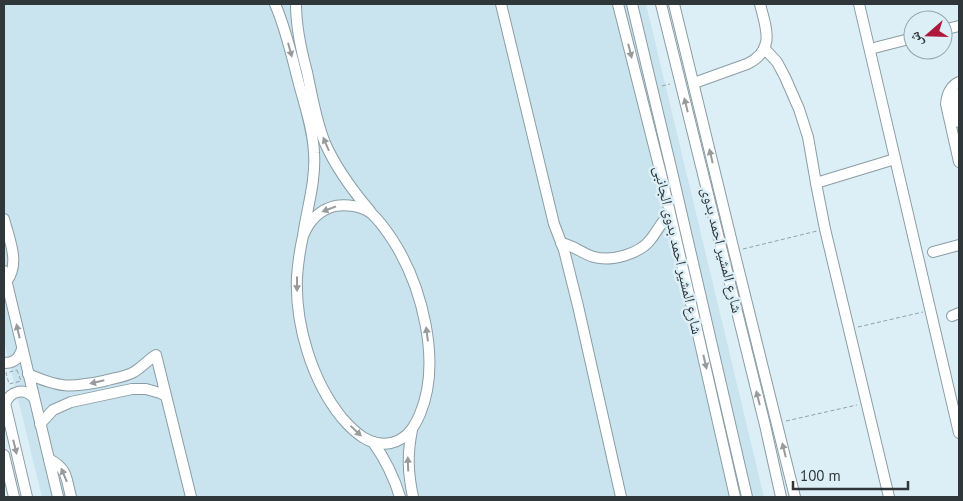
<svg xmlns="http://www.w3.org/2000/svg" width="963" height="501" font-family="'PT Sans','Noto Naskh Arabic',sans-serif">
<rect width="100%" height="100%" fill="#dceff7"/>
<polygon fill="#c9e4ef" points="4,4 646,4 764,497 42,497 4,342"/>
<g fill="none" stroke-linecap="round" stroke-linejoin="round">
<defs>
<g id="minor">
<path d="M 275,4 C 286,29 292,57 299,84 C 305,106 313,130 314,153 C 316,181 307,208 303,236 C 300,249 298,263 297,277 C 295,325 312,381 342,418 C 355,433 370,447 391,443 C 407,439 414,428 420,414 C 442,362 422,285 392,239 C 386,230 379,220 371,213 C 361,206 347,204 335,206 C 319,210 309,221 303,236"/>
<path d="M 296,4 C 296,27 301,50 307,72 C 312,96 316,121 325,143 C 336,168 353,191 370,211"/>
<polyline points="501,4 554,224 564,250 578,306 621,497"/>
<polyline points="618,4 661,174 690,299 735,497"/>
<polyline points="632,4 672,172 747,497"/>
<polyline points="661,4 765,425 781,497"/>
<polyline points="674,4 734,251 795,497"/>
<polyline points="859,4 959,433"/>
<polyline points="943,30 959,26"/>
<polyline points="764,48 777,62 785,77 799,109 808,137 816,183"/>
<polyline points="870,49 913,38"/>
<path d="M 959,82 C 950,86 947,94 946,104 L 959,162"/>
<path d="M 694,83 L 747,64 C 776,50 766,28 760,4"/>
<path d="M 959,94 C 952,103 957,113 959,122"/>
<path d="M 4,219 C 9,239 21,264 6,282"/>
<path d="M 561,243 C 573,245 583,254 594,257 C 611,262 640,254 651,239 C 658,230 661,222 670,214"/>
<polyline points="933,252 959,245"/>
<polyline points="4,271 58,497"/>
<polyline points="952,316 959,313"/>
<path d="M 4,363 C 14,363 19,359 22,349"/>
<path d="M 28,374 C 61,388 69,388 104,381 C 114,378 125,377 134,372 C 142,367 148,360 156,355 L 191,497"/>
<polyline points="4,399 27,497"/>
<path d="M 5,404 C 10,391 24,387 34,398"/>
<polyline points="40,424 53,410 71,402 132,389 146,389 160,393 166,396"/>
<path d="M 412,430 C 407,455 408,473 413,497"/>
<path d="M 373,442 C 385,459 394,477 400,497"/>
<polyline points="4,455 14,497"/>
<path d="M 49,459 C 68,469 66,478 71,497"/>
<polyline points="889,497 825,229 816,183 895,159"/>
</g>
</defs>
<use href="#minor" stroke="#8b9da4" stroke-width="12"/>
<g stroke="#93a1a7" stroke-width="1" stroke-dasharray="4 2.5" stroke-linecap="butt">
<polyline points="662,86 670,84"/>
<polyline points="743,249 817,231"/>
<polyline points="858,327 923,312"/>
<polygon points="17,370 21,381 9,384 6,373"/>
<polyline points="786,421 857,405"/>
</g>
<use href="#minor" stroke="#fff" stroke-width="10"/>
</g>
<defs><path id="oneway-solid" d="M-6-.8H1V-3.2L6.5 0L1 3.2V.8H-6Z" transform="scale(1.25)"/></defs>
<g fill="#989b9c">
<use href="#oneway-solid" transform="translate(290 50) rotate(75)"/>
<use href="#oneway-solid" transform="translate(630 51) rotate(76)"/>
<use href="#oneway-solid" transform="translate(686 105) rotate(-104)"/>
<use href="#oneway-solid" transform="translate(326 144) rotate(-113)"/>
<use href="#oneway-solid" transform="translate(711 156) rotate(-103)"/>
<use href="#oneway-solid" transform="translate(329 209) rotate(159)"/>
<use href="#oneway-solid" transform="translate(297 284) rotate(90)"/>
<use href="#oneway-solid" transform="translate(18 331) rotate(-103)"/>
<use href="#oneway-solid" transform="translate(427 334) rotate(-97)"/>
<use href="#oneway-solid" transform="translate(705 362) rotate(77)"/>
<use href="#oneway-solid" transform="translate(97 382) rotate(167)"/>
<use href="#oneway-solid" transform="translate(758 398) rotate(-104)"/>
<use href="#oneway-solid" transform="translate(356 431) rotate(43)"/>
<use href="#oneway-solid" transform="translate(15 447) rotate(76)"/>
<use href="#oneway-solid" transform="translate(784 450) rotate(-104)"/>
<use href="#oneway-solid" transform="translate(408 464) rotate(-92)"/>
<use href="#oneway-solid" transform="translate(64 475) rotate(-113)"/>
</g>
<g text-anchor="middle" stroke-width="5" stroke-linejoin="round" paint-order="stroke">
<g font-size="15" fill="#30373a" stroke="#dceff7">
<text transform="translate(678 250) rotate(77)" y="5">شارع المشير احمد بدوى الجانبى</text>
<text transform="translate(722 250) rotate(76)" y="5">شارع المشير احمد بدوى</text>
</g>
</g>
<rect width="963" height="501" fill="none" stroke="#30373a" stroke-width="10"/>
<g transform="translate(928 35) rotate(250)"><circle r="24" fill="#dceff7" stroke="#97a5ab"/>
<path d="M0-4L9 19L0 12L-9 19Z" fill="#ad183c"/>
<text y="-8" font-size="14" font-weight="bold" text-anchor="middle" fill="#30373a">ش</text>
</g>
<path d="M793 481v8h115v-8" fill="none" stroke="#30373a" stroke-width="2.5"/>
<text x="800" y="481" font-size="15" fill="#30373a" stroke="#dceff7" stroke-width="4" paint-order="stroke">100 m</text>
</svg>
